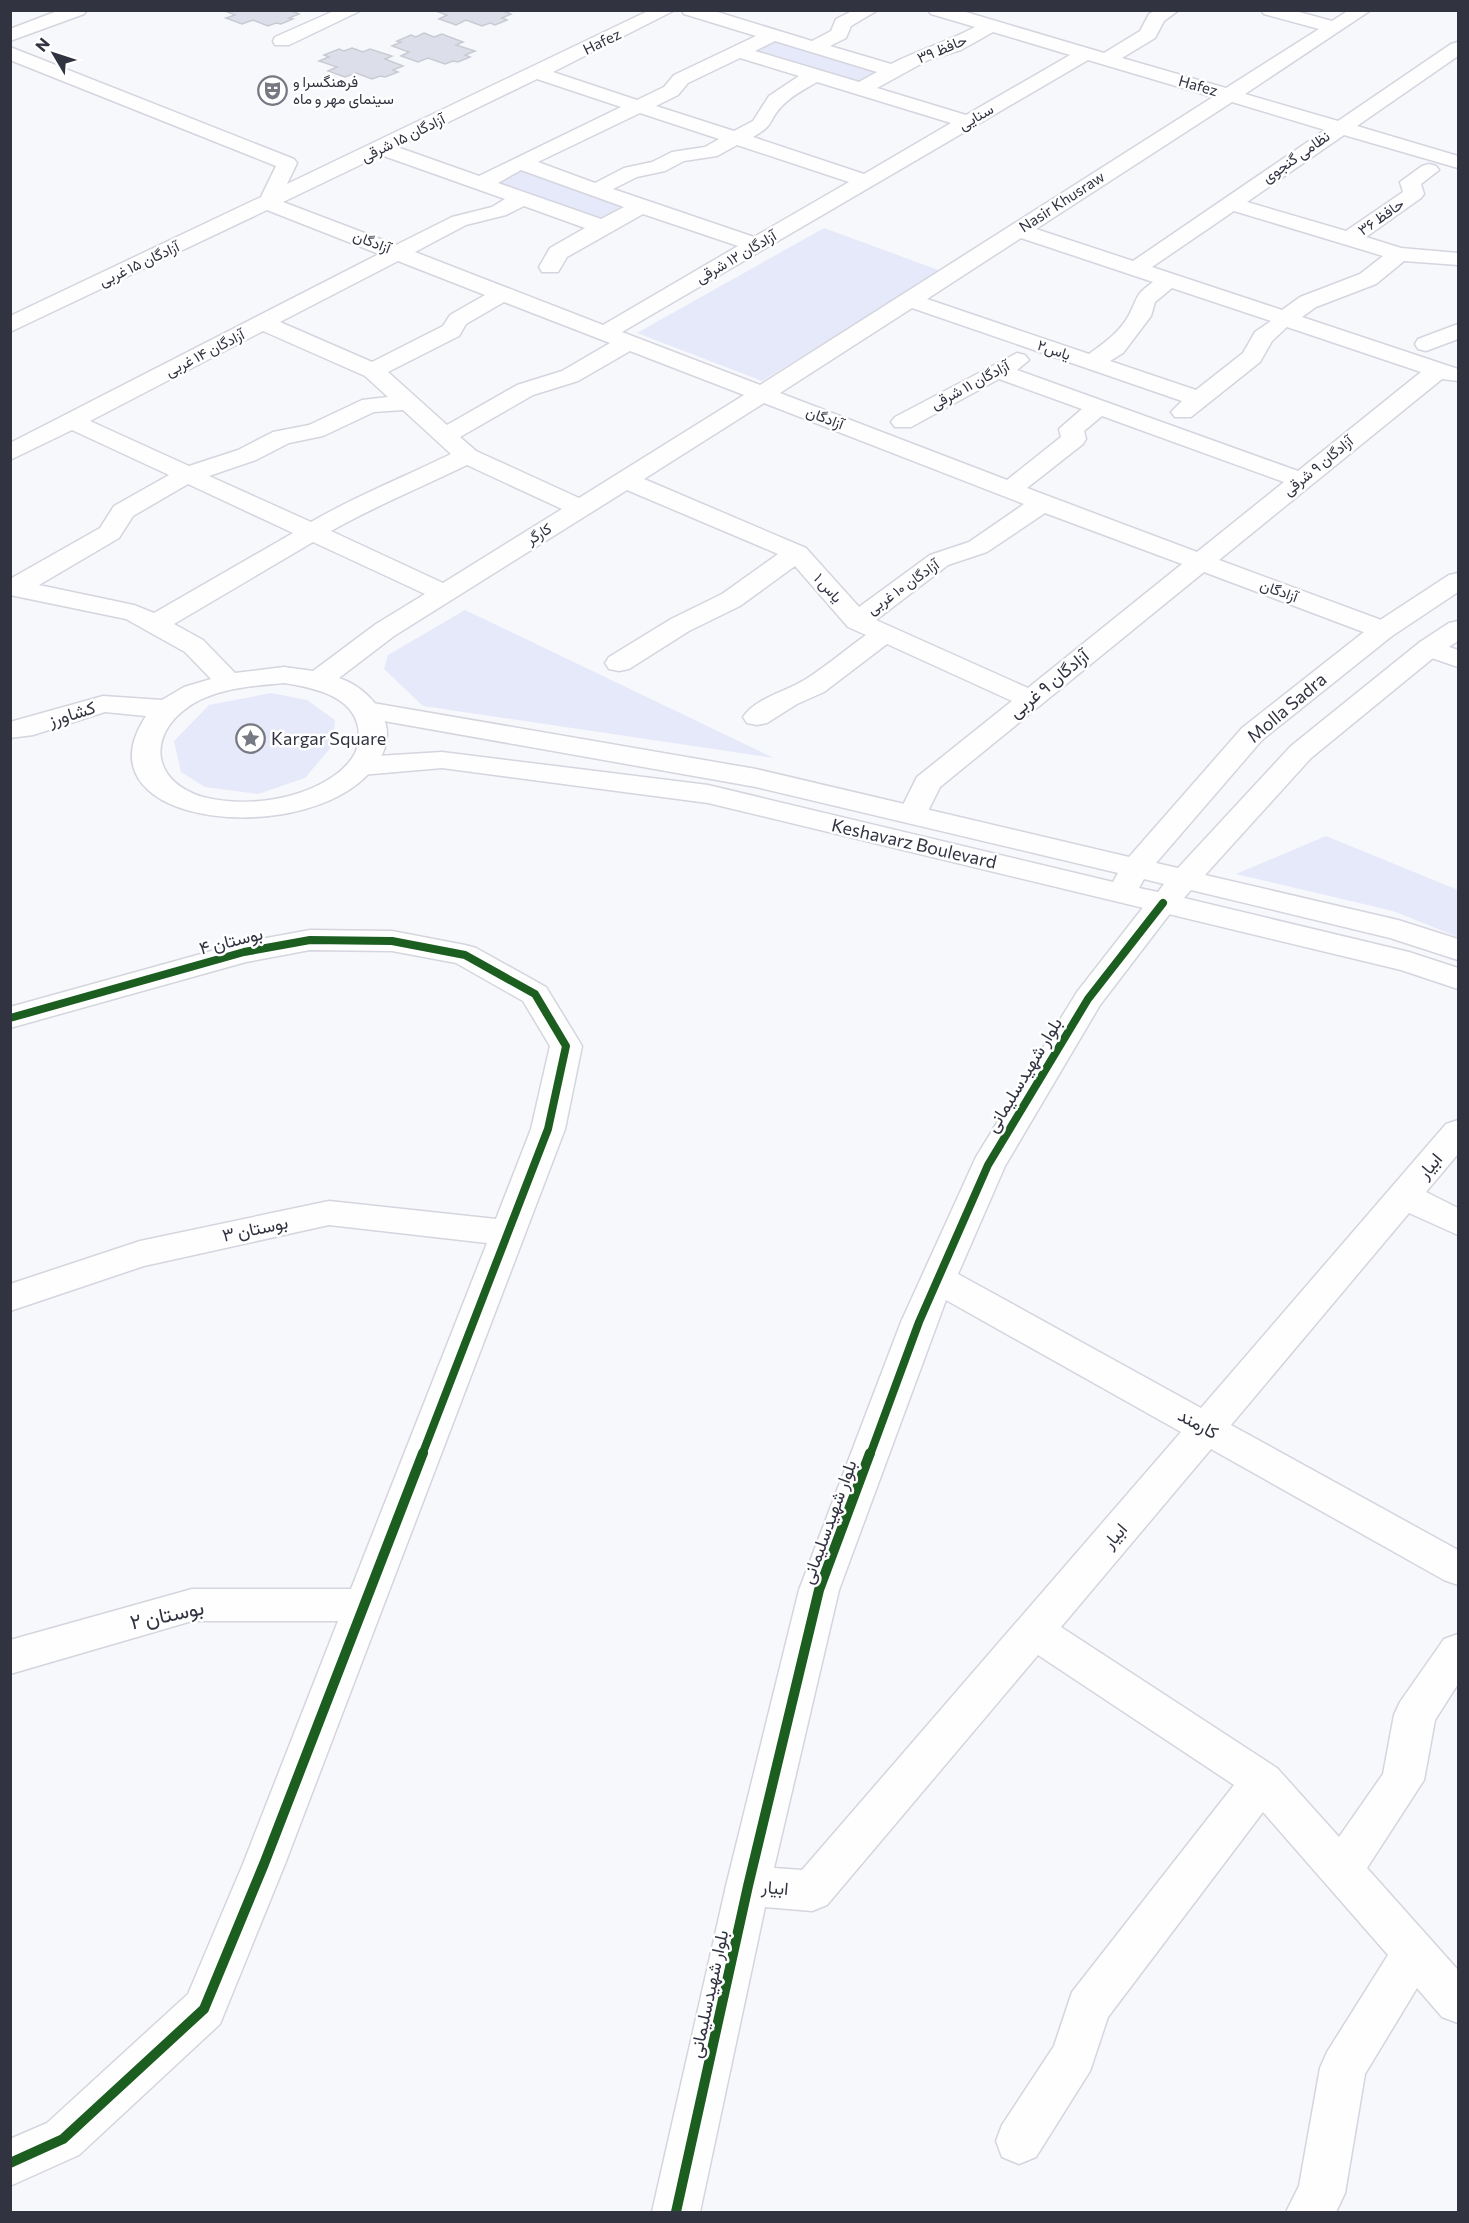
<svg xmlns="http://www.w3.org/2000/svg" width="1469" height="2223" font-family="Commissioner,Vazirmatn,sans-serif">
<rect width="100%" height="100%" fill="#f7f8fc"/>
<g fill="#e6e9f9">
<polygon points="777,41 878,71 858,82 757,51"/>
<polygon points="521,171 623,206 600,219 498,183"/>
<polygon points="824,228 941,271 762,381 637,333"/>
<polygon points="465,610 774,758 423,706 384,669 388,655"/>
<polygon points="271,693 307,700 335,720 333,745 305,778 258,794 205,787 181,772 174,741 209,705"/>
<polygon points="1326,836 1458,890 1458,937 1393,911 1236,874"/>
</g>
<g fill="#dcdeea" stroke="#c9cbd3" stroke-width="1.5">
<polygon points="223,10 290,10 299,14 289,18 293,19 281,24 276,23 268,26 253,20 242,24 226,18 235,15"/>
<polygon points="433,10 501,10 511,14 502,18 507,20 495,25 490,23 482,26 466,20 456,25 439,19 447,15"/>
<polygon points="424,33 434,37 442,34 463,42 456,45 475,51 465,55 470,57 458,62 453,61 445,64 428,58 418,62 401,56 409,52 392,46 401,42 397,41 411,35 416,37"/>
<polygon points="352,48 363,52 370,49 392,56 385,59 403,66 393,70 398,72 385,77 380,76 372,79 356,73 345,77 328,71 337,67 319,61 329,57 324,55 339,49 344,51"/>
</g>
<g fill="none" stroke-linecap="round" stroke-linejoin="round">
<defs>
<g id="minor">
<polygon points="60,10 87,10 84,14 10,41 10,29"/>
<polygon points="336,10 362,10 289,45 275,45 273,41 275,37"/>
<path d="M 650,10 L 675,10 L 553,72 L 637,100 L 664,87 L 674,75 L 756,36 L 684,14 L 681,10 L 711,10 L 812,41 L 831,31 L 836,19 L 854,10 L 878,10 L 851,26 L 846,38 L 830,46 L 891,64 C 918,50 947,42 975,27 L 931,14 L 928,10 L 959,10 L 1104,53 L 1140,31 L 1149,14 L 1156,10 L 1179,10 L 1164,21 L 1155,38 L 1122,58 L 1226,88 L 1319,29 L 1264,14 L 1261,10 L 1292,10 L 1332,21 L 1349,10 L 1371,10 L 1245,94 L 1338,121 L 1451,44 L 1458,42 L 1458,56 L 1357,126 L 1458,156 L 1458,168 L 1344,135 L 1247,202 L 1346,231 L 1403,192 L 1400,182 L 1422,166 L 1429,164 L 1436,166 L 1439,170 L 1421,184 L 1424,194 L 1421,198 L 1366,237 L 1401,248 L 1458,253 L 1458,265 L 1404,261 L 1376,284 L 1316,307 L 1302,317 L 1458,369 L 1458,381 L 1442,379 L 1219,560 L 1392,624 L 1396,630 L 1392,636 L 1383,638 L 1374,636 L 1204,572 L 940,787 L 923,821 L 913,824 L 903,821 L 898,815 L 917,777 L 1012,701 L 887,644 L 824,692 L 797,704 L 767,723 L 757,725 L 747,723 L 743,717 C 757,697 786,692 806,679 C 827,666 846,649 866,635 L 848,627 L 795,566 L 740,606 L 689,631 L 629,669 L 619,671 L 609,669 L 605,663 L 609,657 L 671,619 L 722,594 L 778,554 L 627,490 L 394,636 L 339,678 C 360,685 380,703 386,725 C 389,739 385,752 377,763 C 319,851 71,830 146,716 L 105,712 L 33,735 L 10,738 L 10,722 L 103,696 L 162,700 L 184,687 L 211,679 L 185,652 L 126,619 L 10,595 L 10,579 L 100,528 L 114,506 L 169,475 L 72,430 L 10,460 L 10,443 L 379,254 L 267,210 L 10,332 L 10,316 L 261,197 L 276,166 L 10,60 L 10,47 L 294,159 L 297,163 L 287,184 ZM 993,32 L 1070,55 L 966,115 L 877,88 L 928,60 L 961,50 ZM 775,41 L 877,72 L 859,82 L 755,51 ZM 740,58 L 799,76 L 769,96 L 753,121 L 734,131 L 656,106 L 678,95 L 688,83 ZM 1088,60 L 1213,97 L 760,385 L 622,332 ZM 537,79 L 621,107 L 479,176 L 397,147 ZM 817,82 L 951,123 L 864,174 L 753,137 C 776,124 767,122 781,107 C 791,96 805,89 817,82 ZM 1232,102 L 1325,130 L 1133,261 L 1036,229 ZM 640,113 L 719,139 L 705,147 L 672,152 L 652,162 L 624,168 L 595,183 L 538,162 ZM 737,145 L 849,182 L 754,237 L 613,189 L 637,177 L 665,171 L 684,161 L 717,156 ZM 381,155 L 505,199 L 492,207 L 452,217 L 396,245 L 283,202 ZM 521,170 L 624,207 L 601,219 L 498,183 ZM 524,206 L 585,228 L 550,248 L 539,267 L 542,272 L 558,272 L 567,257 L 643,214 L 738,246 L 603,325 L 415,252 L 466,225 L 506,215 ZM 1234,211 L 1383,256 L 1360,274 L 1300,297 L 1282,310 L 1152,267 ZM 1021,238 L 1153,282 C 1134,296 1139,296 1129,315 C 1120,332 1104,343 1089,354 L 927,299 ZM 398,261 L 485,295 L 450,315 L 443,326 L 372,362 L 280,322 ZM 1172,288 L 1271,321 L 1255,332 L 1243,353 L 1196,390 L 1110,361 L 1123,353 L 1151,316 L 1155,302 ZM 504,302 L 610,343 L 562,371 L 517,385 L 447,425 L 388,372 L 459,336 L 466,324 ZM 912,308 L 1182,401 L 1171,412 L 1175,417 L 1191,417 L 1260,362 L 1272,341 L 1287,327 L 1421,372 L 1298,471 L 1017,370 L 1029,360 L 1025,355 L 1017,353 L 895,417 L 891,422 L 895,427 L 911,427 L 999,379 L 1082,409 L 1059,429 L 1061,437 L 1007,480 L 780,393 ZM 263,331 L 365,376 L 388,397 L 362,400 L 309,425 L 273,432 L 238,450 L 189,466 L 90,421 ZM 630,351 L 744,395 L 579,498 L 476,451 L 460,437 L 533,395 L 578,381 ZM 764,403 L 1024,504 L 969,542 L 930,555 L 859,607 L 806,548 L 644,479 ZM 403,410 L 451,454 C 404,477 356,496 311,522 L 209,476 L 256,460 L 289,443 L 323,436 L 374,412 ZM 1102,416 L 1284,482 L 1197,552 L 1027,488 L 1083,444 L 1086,439 L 1084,431 ZM 467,465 L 562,509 L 443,583 L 331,531 C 375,506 422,487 467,465 ZM 188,484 L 293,533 L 154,613 L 134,605 L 39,585 L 119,538 L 133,516 ZM 1045,513 L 1182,564 L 1028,688 L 876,620 L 948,565 L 987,552 ZM 313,542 L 425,594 L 376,624 L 313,671 L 284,667 L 235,673 L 203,640 L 174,624 ZM 284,683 C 316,688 361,697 359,739 C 358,753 349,764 338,773 C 303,800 246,808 203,797 C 155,783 146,740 184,710 C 211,688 252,686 284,683 Z"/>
<polygon points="1458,324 1458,339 1426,351 1418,349 1415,344 1418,339"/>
<polygon points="1429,640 1458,650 1458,667 1420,654 1416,648 1420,642"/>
<path d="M 1163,893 L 1174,896 L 1178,903 L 1100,1005 L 1005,1166 L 958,1274 L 1201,1408 L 1446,1124 L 1458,1120 L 1458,1154 L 1426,1192 L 1458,1208 L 1458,1235 L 1409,1213 L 1231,1425 L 1458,1550 L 1458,1585 L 1444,1580 L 1211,1449 L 1061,1627 L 1277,1768 L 1339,1837 L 1383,1774 L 1394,1715 L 1400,1702 L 1444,1639 L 1458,1634 L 1458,1684 L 1435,1720 L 1424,1780 L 1367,1868 L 1458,1970 L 1458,2023 L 1442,2017 L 1417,1988 L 1365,2074 L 1345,2193 L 1336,2212 L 1286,2212 L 1299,2186 L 1320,2068 L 1327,2052 L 1388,1955 L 1263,1812 L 1108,2017 L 1090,2071 L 1036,2157 L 1019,2164 L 1002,2157 L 996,2141 L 1002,2125 L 1054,2046 L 1072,1992 L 1234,1785 L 1038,1655 L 827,1905 L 812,1911 L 765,1907 L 700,2212 L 652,2212 L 726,1886 L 799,1590 L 901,1322 L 976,1157 L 1077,992 L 1152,896 ZM 946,1300 L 1181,1432 L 802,1870 L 774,1868 L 839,1590 Z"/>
<polygon points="310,930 392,931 465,945 476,948 546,987 582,1046 565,1129 285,1864 220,2024 79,2155 10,2186 10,2139 47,2123 188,1994 243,1864 338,1621 192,1621 10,1674 10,1640 192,1589 351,1589 487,1243 329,1225 144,1266 10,1311 10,1284 140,1241 329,1201 496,1219 531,1129 550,1046 523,1001 456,963 392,951 310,950 246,962 10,1028 10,1007 244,942"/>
</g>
<path id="major" d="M 1458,573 L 1458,592 L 1392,636 L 1262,740 L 1156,863 L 1178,868 L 1291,746 L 1420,642 L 1449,623 L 1458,621 L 1458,641 L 1438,654 L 1311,758 L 1205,875 L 1398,920 L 1458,939 L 1458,960 L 1390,938 L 1191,890 L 1184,898 L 1409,952 L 1458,968 L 1458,989 L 1401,970 L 708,803 L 442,768 L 361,775 L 351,772 L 347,766 L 351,760 L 361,757 L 442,752 L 708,785 L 1113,882 L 1118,873 L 756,787 L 367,718 L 357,716 L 353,710 L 357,704 L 367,702 L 756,769 L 1129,857 L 1242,728 L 1374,624 L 1449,575 ZM 1144,879 L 1164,884 L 1158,892 L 1139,888 Z"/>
</defs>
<use href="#minor" stroke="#d4d5de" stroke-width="3"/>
<use href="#major" stroke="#d4d5de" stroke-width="3"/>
<use href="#minor" fill="#fefeff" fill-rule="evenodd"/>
<use href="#major" fill="#fefeff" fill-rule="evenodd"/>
<defs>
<g id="cycleway-far1">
<polyline points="10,1018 244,952 310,940 392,941 465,955 535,994 566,1046 548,1129 422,1455"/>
<polyline points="870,1455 919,1322 988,1165 1088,999 1163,903"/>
</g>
<g id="cycleway">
<polyline points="10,2163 63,2139 204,2009 264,1864 423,1453"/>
<polyline points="676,2212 748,1886 819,1590 870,1453"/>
</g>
</defs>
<use href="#cycleway-far1" stroke="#fff" stroke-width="11"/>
<use href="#cycleway" stroke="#fff" stroke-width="14"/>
<use href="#cycleway-far1" stroke="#1b5e20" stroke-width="8"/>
<use href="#cycleway" stroke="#1b5e20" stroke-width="10"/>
</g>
<defs>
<symbol id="theatre-ring" viewBox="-11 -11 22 22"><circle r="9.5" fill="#fff" stroke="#767882" stroke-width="1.5"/><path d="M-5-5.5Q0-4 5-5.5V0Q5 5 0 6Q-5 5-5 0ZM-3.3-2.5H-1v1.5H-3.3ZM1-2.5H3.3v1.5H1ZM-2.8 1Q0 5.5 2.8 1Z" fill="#767882"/></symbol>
<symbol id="sight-ring" viewBox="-11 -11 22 22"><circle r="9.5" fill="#fff" stroke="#767882" stroke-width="1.5"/><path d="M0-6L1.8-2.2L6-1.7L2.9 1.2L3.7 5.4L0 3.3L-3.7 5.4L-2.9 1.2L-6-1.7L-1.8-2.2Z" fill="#767882"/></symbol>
</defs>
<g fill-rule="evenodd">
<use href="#theatre-ring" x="256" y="74" width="33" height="33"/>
<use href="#sight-ring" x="234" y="722" width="33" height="33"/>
</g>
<g text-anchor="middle" stroke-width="5" stroke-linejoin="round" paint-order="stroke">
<g font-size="15" fill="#313341" stroke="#fff">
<text transform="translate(602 42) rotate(-26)" y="5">Hafez</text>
<text transform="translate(942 49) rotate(-22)" y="5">حافظ ۳۹</text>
<text transform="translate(1198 86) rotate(16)" y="5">Hafez</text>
<text transform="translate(976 117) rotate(-30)" y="5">سنایی</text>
<text transform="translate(403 138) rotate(-26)" y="5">آزادگان ۱۵ شرقی</text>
<text transform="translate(1296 157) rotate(-35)" y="5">نظامی گنجوی</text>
<text transform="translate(1062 202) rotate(-33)" y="5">Nasir Khusraw</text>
<text transform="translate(1381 217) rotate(-35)" y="5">حافظ ۳۶</text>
<text transform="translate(372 242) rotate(21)" y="5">آزادگان</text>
<text transform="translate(736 257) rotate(-30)" y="5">آزادگان ۱۲ شرقی</text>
<text transform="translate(139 264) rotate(-25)" y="5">آزادگان ۱۵ غربی</text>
<text transform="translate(1054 350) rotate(19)" y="5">یاس۲</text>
<text transform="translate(205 353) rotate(-27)" y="5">آزادگان ۱۴ غربی</text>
<text transform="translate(970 385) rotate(-28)" y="5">آزادگان ۱۱ شرقی</text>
<text transform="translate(825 418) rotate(21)" y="5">آزادگان</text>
<text transform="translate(1318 466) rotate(-39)" y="5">آزادگان ۹ شرقی</text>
<text transform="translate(539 534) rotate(-32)" y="5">کارگر</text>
<text transform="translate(903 587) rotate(-35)" y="5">آزادگان ۱۰ غربی</text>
<text transform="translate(828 588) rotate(48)" y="5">یاس ۱</text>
<text transform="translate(1279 591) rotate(20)" y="5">آزادگان</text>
</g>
<g font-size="15" fill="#313341" stroke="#fff" text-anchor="start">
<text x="293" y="87">فرهنگسرا و<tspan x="293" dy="17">سینمای مهر و ماه</tspan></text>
</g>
<g font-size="18" fill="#313341" stroke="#fff">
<text transform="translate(1049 684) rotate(-39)" y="6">آزادگان ۹ غربی</text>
<text transform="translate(1287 708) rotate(-40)" y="6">Molla Sadra</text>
<text transform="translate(72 714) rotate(-17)" y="6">کشاورز</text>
<text transform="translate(914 844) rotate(13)" y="6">Keshavarz Boulevard</text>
<text transform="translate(231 941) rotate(-14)" y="6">بوستان ۴</text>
<text transform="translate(1024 1075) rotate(-59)" y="6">بلوار شهیدسلیمانی</text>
<text transform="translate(1430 1166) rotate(-50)" y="6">ابیار</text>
<text transform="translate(255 1229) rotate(-12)" y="6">بوستان ۳</text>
<text transform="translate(1198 1424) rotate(29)" y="6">کارمند</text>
<text transform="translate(829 1522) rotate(-70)" y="6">بلوار شهیدسلیمانی</text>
<text transform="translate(1115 1536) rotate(-49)" y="6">ابیار</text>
<text transform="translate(775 1888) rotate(5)" y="6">ابیار</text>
<text transform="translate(709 1994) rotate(-78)" y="6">بلوار شهیدسلیمانی</text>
</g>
<g font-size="18" fill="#313341" stroke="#fff" text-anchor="start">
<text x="271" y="745">Kargar Square</text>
</g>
<g font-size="21" fill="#313341" stroke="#fff">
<text transform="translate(167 1615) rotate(-12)" y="7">بوستان ۲</text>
</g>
</g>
<rect width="1469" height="2223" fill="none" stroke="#313341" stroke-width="24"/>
<g transform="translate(54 54) rotate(309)" stroke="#ffffff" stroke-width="4.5" paint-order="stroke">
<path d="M0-4.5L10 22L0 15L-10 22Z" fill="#313341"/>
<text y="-9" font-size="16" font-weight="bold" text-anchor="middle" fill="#313341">N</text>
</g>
</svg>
